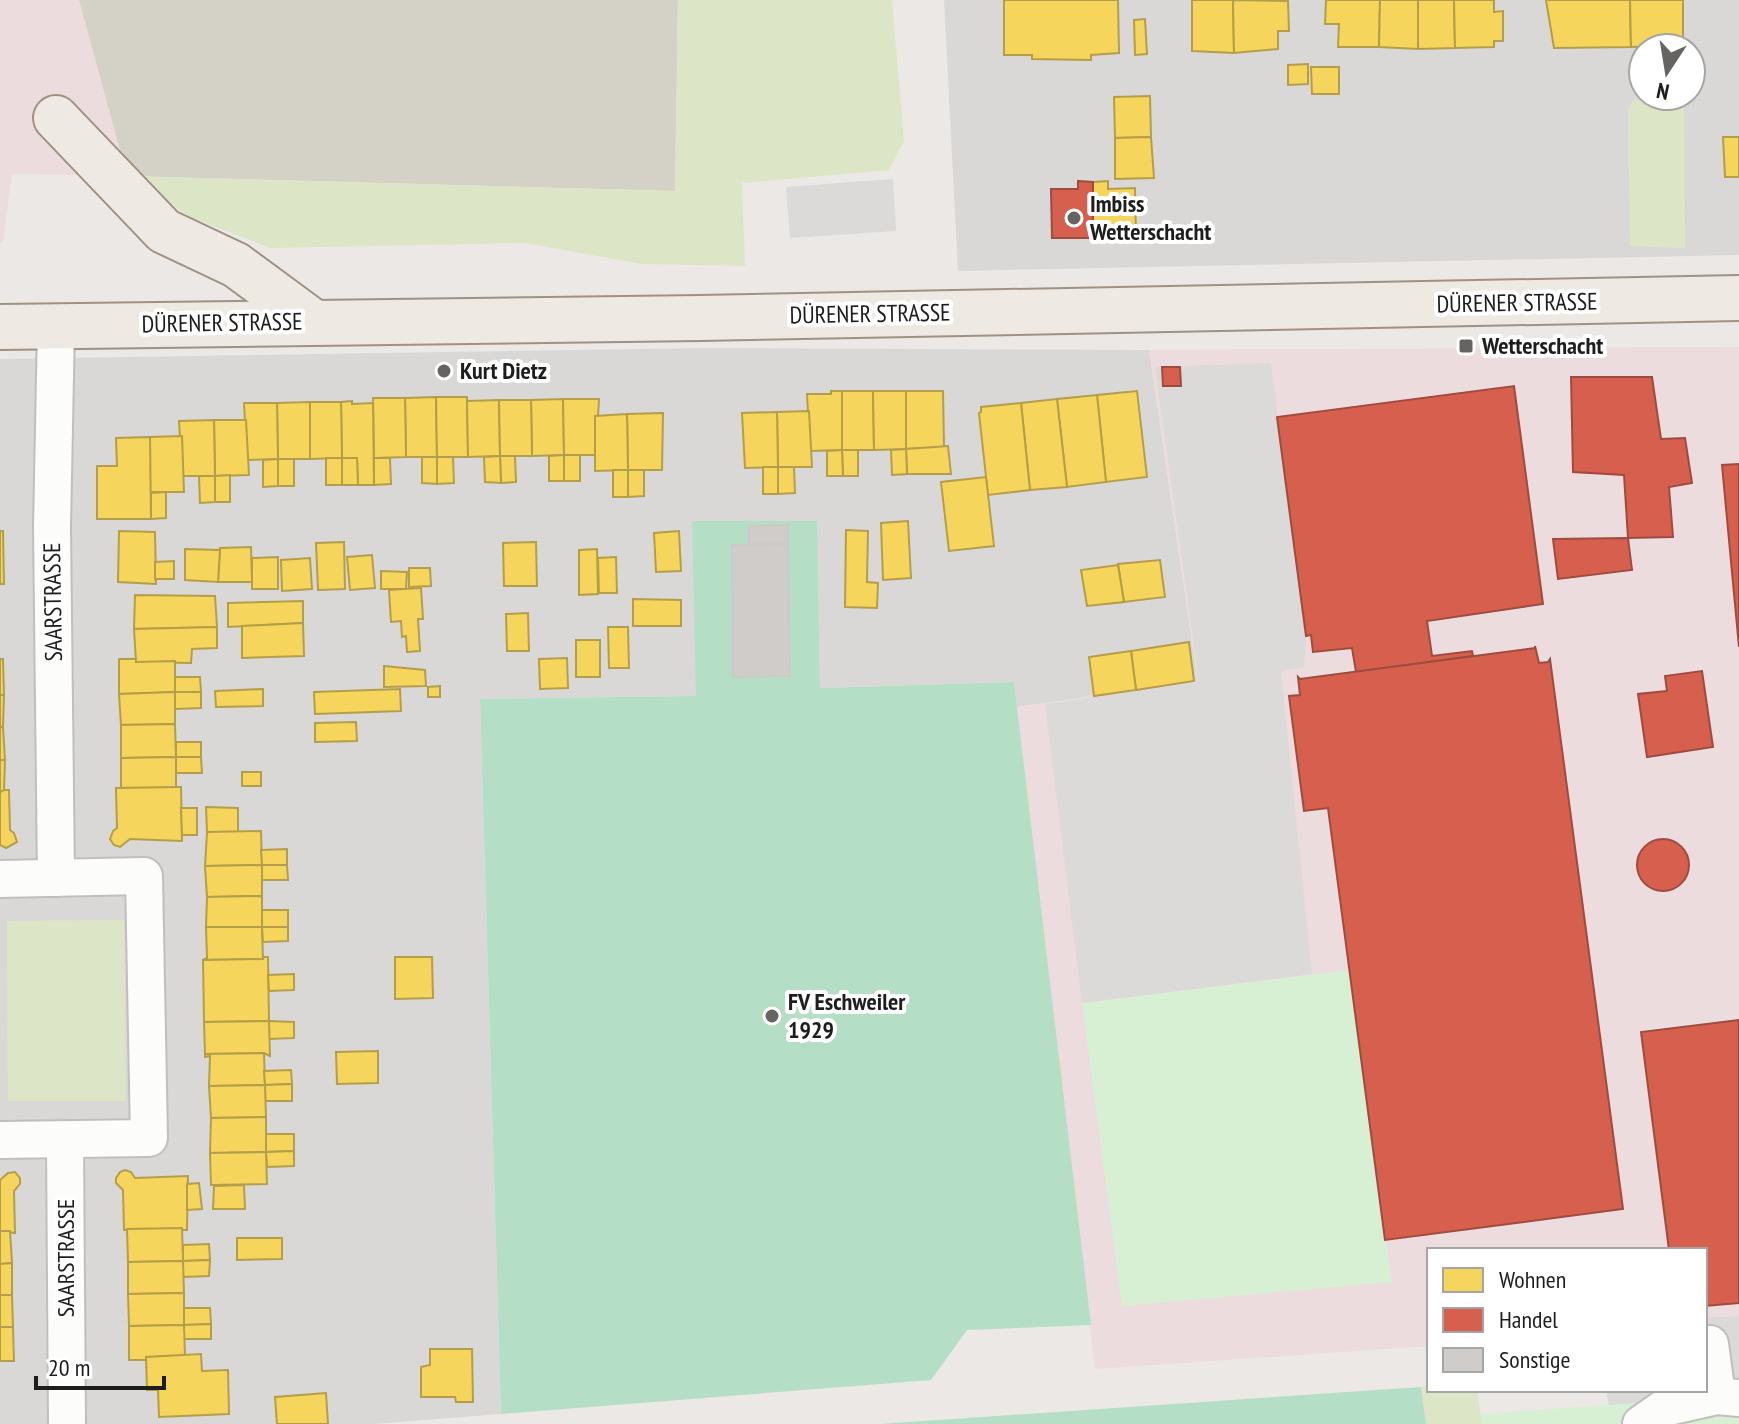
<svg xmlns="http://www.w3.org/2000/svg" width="1739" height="1424" font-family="'PT Sans Narrow',sans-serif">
<rect width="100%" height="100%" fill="#ebe8e5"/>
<g fill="#dad8d7" fill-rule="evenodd">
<path d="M 944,0 L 1739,0 L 1739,255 L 958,271 ZM 1643,48 L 1691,48 L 1691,96 L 1643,96 Z"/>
<polygon points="707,348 1149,350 1198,682 1017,707 1014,682 820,688 816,522 697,696 480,699 501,1414 374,1424 0,1424 0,359"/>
</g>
<g fill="#ecdcdd">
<polygon points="0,0 79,0 127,176 12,174 3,242 0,244"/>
<polygon points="1739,347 1739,1324 1705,1327 1705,1250 1429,1250 1429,1346 1095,1369 1017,707 1198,681 1149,350"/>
</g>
<polygon fill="#d4d1c7" points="79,0 678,0 675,191 127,176"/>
<g fill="#dce6c6">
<polygon points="678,0 892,0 904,141 889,170 742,183 745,266 642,264 525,243 271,248 192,218 127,176 675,191"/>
<polygon points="1634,100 1675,100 1684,107 1685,248 1630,246 1628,109"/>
<polygon points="124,920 126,1101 8,1101 7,921"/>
<polygon points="1429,1386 1429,1390 1477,1390 1482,1424 1426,1424 1421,1387"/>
</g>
<g fill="#d7efd2">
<polygon points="1349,970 1392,1282 1122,1306 1082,1003"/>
<polygon points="1739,1396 1739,1424 1482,1424 1481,1414"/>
</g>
<g fill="#b4dec5">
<polygon points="692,521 817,521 820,688 1014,682 1091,1325 967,1330 931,1380 501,1414 480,699 696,696"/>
<polygon points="1421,1387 1426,1424 880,1424"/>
</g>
<g fill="#dbdad9">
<polygon points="893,179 896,231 790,238 786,187"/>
<polygon points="1271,363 1306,636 1304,667 1281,671 1312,974 1082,1003 1045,704 1199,682 1155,367"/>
<polygon points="1739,1316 1739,1396 1609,1405 1606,1390 1705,1390 1705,1318"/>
</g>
<g fill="#f6d55c" stroke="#b59e49" stroke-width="2">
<polygon points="1004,0 1118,0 1119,53 1091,55 1091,60 1032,59 1032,55 1004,55"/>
<polygon points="1192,0 1233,0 1234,53 1192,51"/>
<polygon points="1233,0 1288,1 1289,31 1278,31 1278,49 1234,53"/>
<polygon points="1326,0 1380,0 1379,47 1338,47 1339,24 1325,24"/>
<polygon points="1380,0 1418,0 1418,49 1379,47"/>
<polygon points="1418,0 1454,0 1455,48 1418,49"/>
<polygon points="1454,0 1494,0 1494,12 1503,11 1503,41 1494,41 1494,47 1455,48"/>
<polygon points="1546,0 1630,0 1631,47 1554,48"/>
<polygon points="1630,0 1683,0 1683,46 1631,47"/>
<polygon points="1145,19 1147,54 1135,55 1134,20"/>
<polygon points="1308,64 1308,84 1288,85 1288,65"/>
<polygon points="1311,67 1339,67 1339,94 1312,94"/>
<polygon points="1150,96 1151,137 1115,138 1114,97"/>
<polygon points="1151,137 1154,178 1115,179 1115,138"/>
<polygon points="1723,137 1739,137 1739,177 1725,177"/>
<polygon points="1108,181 1108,189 1135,188 1136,237 1093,238 1093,182"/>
<polygon points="831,391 842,391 842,450 810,451 807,394 831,394"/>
<polygon points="842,391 873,391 874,450 842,450"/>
<polygon points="873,391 906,391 906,449 874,450"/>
<polygon points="906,391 943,391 944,447 906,449"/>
<polygon points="1137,391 1147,477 1106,482 1097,395"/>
<polygon points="1097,395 1106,482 1067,487 1057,399"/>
<polygon points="436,397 437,457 406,457 405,398"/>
<polygon points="436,397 467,397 468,457 437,457"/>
<polygon points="373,398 405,398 406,457 374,458"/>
<polygon points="563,399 564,455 532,456 531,400"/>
<polygon points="563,399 599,399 598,416 595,416 596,455 564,455"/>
<polygon points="1057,399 1067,487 1030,490 1021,403"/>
<polygon points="499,400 500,456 468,457 467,401"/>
<polygon points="499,400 531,400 532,456 500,456"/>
<polygon points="352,401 352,404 373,403 374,485 358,485 357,458 342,458 341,402"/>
<polygon points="310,402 310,459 278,459 277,403"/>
<polygon points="310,402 341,402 342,458 310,459"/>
<polygon points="244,403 277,403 278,459 247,460"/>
<polygon points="1021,403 1030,490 988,495 979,413 981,412 981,407"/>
<polygon points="809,411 812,467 778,467 777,412"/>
<polygon points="777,412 778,467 745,468 742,413"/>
<polygon points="663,413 662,470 628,470 627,414"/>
<polygon points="627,414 628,470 595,471 595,416"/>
<polygon points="214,420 246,420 249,475 215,476"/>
<polygon points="214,420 215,476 182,476 179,421"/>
<polygon points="182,436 184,492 150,492 150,437"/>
<polygon points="150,437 151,519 97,519 97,466 117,466 116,438"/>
<polygon points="948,446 951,474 907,474 906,449"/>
<polygon points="906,449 907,474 892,475 891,450"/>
<polygon points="842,450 858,450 858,476 843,476"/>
<polygon points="842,450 843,476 827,476 827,451"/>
<rect x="564" y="455" width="16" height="26"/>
<polygon points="564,455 564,481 549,481 549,456"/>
<polygon points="500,456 515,456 516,482 501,483"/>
<polygon points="500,456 501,483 485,482 484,457"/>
<polygon points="422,457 437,457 437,484 422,483"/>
<polygon points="437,457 453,457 454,483 437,484"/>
<rect x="326" y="458" width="16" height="27"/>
<polygon points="342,458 357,458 358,485 342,485"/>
<polygon points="374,458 390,458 391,484 374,485"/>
<rect x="278" y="459" width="16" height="27"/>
<polygon points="278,459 278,486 263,487 263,460"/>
<rect x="763" y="467" width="15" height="27"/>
<polygon points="778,467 794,467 795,493 778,494"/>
<rect x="613" y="470" width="15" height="27"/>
<polygon points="628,470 644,470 644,496 628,497"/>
<polygon points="230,475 230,502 215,502 215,476"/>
<polygon points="199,476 215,476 215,502 200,503"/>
<polygon points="986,477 994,546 949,551 941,482"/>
<polygon points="166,492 166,518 151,519 151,493"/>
<polygon points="908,521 911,578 883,580 881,523"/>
<polygon points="846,530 868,531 867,582 878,583 877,608 845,607"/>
<polygon points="0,531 3,531 4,584 0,584"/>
<polygon points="119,531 155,532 156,584 118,582"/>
<polygon points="679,531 681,571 656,572 654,533"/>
<polygon points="344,542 345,589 318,590 316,543"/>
<polygon points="536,542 537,586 504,586 503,543"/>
<polygon points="251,547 252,582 218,582 220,548"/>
<polygon points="185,549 220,550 218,582 185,580"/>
<polygon points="597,549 598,594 579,595 579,550"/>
<polygon points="372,555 375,588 350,590 347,557"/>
<polygon points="278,557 278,589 252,589 252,558"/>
<polygon points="616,557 617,593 599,593 598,558"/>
<polygon points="310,558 312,589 282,591 281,560"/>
<polygon points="1160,560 1165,597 1124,602 1118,564"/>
<polygon points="174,561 174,579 155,579 155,562"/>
<polygon points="1118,565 1124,602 1087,606 1081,570"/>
<polygon points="409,568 430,568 431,586 409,587"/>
<polygon points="381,571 407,572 406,589 381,589"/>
<polygon points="421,588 423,619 418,619 420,651 407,652 406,636 402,637 401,621 391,622 389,590"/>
<polygon points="135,595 215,596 217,627 134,629"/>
<polygon points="633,599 681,600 681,626 633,626"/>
<polygon points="303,601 303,623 228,627 228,603"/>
<polygon points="528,613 529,651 507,651 506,614"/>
<polygon points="303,623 304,656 242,658 242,626"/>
<polygon points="217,627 217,648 192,649 191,663 136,662 134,629"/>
<polygon points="608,627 628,627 629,668 609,668"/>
<rect x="576" y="640" width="24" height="37"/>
<polygon points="1189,642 1194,681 1136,690 1131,651"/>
<polygon points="1131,651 1136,690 1094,696 1089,657"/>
<polygon points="567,658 568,688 540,689 539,659"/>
<polygon points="0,659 3,659 4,695 0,695"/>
<polygon points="119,659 136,659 136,662 175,661 175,692 119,694"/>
<polygon points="384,666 425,670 426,686 384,687"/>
<polygon points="175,677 200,677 201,692 175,692"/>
<polygon points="440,686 440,697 428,697 428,687"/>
<polygon points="263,689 263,706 216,707 215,691"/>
<polygon points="400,689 401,711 315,714 314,692"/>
<polygon points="175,692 201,692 201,708 175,709"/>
<polygon points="175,692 175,724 121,725 119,694"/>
<polygon points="0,695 4,695 3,727 0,727"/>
<polygon points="356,722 357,741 315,742 315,723"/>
<polygon points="175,724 176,757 121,758 121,725"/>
<polygon points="0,727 3,727 5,760 0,760"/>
<rect x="176" y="742" width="25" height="15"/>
<polygon points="176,757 201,757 202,773 175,773"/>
<polygon points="176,757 176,789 121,789 121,758"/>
<polygon points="0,760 5,760 4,792 0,792"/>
<rect x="242" y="772" width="19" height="14"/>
<polygon points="176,787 181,787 182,841 130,839 120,847 114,845 110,839 113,831 117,828 116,788"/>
<polygon points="4,790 9,790 10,830 14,833 17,842 6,848 0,845 0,792"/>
<polygon points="206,807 238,808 238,832 207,832"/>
<polygon points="181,808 197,808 197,835 182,835"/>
<polygon points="261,831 262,865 205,866 207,832"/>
<polygon points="287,849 287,865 262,865 261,850"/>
<polygon points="262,865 287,865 288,880 262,880"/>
<polygon points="262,865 262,896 207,897 205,866"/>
<polygon points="262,896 262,927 206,927 207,897"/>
<rect x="262" y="910" width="26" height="17"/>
<polygon points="206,927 262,927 263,959 203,960 207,958"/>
<polygon points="262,927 288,927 288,941 263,942"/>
<polygon points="263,957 268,957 269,1021 204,1022 203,960 263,959"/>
<polygon points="395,957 432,957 433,998 395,999"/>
<polygon points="294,974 294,990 269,991 268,975"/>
<polygon points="269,1021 294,1022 294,1038 269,1039"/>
<polygon points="269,1021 270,1056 264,1053 205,1054 204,1022"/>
<polygon points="378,1051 378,1083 337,1084 336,1052"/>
<polygon points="264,1053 265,1085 209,1086 210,1056 205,1057 205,1054"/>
<polygon points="291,1070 292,1084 265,1085 264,1071"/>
<polygon points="292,1084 292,1101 265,1101 265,1085"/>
<polygon points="265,1085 266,1117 211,1118 209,1086"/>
<polygon points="266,1117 266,1152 210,1153 211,1118"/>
<polygon points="266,1134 294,1134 294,1151 266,1152"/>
<polygon points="294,1151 294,1166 267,1167 266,1152"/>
<polygon points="266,1152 267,1184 211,1185 210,1153"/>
<polygon points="125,1170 131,1172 135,1178 188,1176 187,1230 124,1230 123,1190 116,1183 116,1178 120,1172"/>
<polygon points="15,1172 20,1178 20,1184 14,1191 15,1233 0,1231 0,1180 8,1173"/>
<polygon points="199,1183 202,1209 187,1210 187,1184"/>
<polygon points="244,1185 245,1209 213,1209 214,1186"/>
<polygon points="182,1228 183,1261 128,1262 127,1229"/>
<polygon points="0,1231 10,1231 12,1263 0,1264"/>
<polygon points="237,1238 282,1238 282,1259 237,1260"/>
<polygon points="209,1244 210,1260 183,1261 183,1245"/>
<polygon points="210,1260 209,1276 183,1277 183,1261"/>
<polygon points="183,1261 184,1293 128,1294 128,1262"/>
<polygon points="12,1263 12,1295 0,1295 0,1264"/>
<polygon points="184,1293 184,1325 129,1326 128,1294"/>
<polygon points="0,1295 12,1295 13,1327 0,1327"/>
<polygon points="184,1308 210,1308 211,1324 184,1325"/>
<polygon points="211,1324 211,1339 184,1339 184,1325"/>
<polygon points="184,1325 185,1356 146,1357 146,1360 129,1360 129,1326"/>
<polygon points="0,1327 13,1327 14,1361 0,1361"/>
<polygon points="430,1349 472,1349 473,1402 456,1402 455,1397 421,1397 421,1367 430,1365"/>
<polygon points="201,1354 202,1371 228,1370 229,1414 159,1417 158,1390 147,1390 146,1357"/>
<polygon points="326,1393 328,1424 277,1424 275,1397"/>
</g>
<g fill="#d6604d" stroke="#9e4c3f" stroke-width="2">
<polygon points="1078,181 1093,182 1093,238 1052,238 1051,189 1078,189"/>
<polygon points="1162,367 1180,367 1181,386 1163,386"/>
<polygon points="1571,377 1652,377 1661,439 1685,438 1692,483 1669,487 1673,537 1628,538 1624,475 1573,472"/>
<polygon points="1514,386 1543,604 1427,621 1432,656 1472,651 1473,656 1356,672 1352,648 1313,652 1311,635 1306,636 1277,417"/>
<polygon points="1739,464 1739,647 1722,465"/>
<polygon points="1628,538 1632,570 1558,579 1553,539"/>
<polygon points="1535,646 1539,663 1548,662 1550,659 1623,1209 1385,1240 1328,808 1304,811 1289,696 1300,695 1298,677 1300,679 1535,648"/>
<polygon points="1702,671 1713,747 1647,757 1638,694 1667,691 1665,676"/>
<circle cx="1663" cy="865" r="26"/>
<polygon points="1739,1020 1739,1303 1705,1306 1705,1250 1669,1250 1641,1032"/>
</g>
<g fill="#d0ccca" stroke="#cec9c7" stroke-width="2">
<polygon points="788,525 788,544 749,544 749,526"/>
<polygon points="788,544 790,676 733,677 732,545"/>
</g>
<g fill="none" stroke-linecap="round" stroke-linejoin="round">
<defs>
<g id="street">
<polyline points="56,326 52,527 56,878"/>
<polyline points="0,879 144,876 149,1138 0,1140"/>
<polyline points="65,1140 67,1424"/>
<polyline points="1710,1344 1717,1396"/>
<polyline points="1641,1424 1664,1408 1717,1396 1739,1398"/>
</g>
<g id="primary">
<polyline points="56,118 164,231 236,265 312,321"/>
<polyline points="0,327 700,318 1739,298"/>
</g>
</defs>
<use href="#street" stroke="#c1bfbe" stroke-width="40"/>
<use href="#primary" stroke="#9f9284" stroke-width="48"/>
<use href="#street" stroke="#fcfcfb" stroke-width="36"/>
<use href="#primary" stroke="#efe9e4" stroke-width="44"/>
</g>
<g fill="#656463" stroke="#fff" stroke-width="3">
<circle cx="1074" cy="218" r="8"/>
<rect x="1458" y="338" width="16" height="16" rx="4"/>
<circle cx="444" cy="371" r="8"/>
<circle cx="772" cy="1016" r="8"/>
</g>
<g text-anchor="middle" stroke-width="8" stroke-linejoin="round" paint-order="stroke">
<g font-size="24" font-weight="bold" fill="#1d1d1d" stroke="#fff" text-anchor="start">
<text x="1090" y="212">Imbiss<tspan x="1090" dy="28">Wetterschacht</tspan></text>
<text x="1482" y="354">Wetterschacht</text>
<text x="460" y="379">Kurt Dietz</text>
<text x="788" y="1010">FV Eschweiler<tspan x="788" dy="28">1929</tspan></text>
</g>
<g font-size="24" fill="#1d1d1d" stroke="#fff">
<text transform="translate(1517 303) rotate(-1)" y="8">DÜRENER STRASSE</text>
<text transform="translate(870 314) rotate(-1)" y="8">DÜRENER STRASSE</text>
<text transform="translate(222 323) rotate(-1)" y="8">DÜRENER STRASSE</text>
<text transform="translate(53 602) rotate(-91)" y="8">SAARSTRASSE</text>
<text transform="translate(66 1258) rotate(-90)" y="8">SAARSTRASSE</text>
</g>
</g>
<rect x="1427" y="1248" width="280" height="144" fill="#ffffff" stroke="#a5a5a5" stroke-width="2"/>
<rect x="1443" y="1268" width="40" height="24" fill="#f6d55c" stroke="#a5a5a5" stroke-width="2"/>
<text x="1499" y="1288" font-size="24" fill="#1d1d1d">Wohnen</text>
<rect x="1443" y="1308" width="40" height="24" fill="#d6604d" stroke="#a5a5a5" stroke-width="2"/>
<text x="1499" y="1328" font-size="24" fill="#1d1d1d">Handel</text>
<rect x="1443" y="1348" width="40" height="24" fill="#d0ccca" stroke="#a5a5a5" stroke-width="2"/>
<text x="1499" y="1368" font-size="24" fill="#1d1d1d">Sonstige</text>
<g transform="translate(1667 72) rotate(192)"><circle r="38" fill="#ffffff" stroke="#a5a5a5" stroke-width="2"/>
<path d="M0-6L14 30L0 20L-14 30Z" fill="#656463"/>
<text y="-12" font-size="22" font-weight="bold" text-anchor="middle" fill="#1d1d1d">N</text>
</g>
<path d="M36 1376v12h128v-12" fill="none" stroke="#1d1d1d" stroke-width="4"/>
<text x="48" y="1376" font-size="24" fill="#1d1d1d" stroke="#ffffff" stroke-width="6" paint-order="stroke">20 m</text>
</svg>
